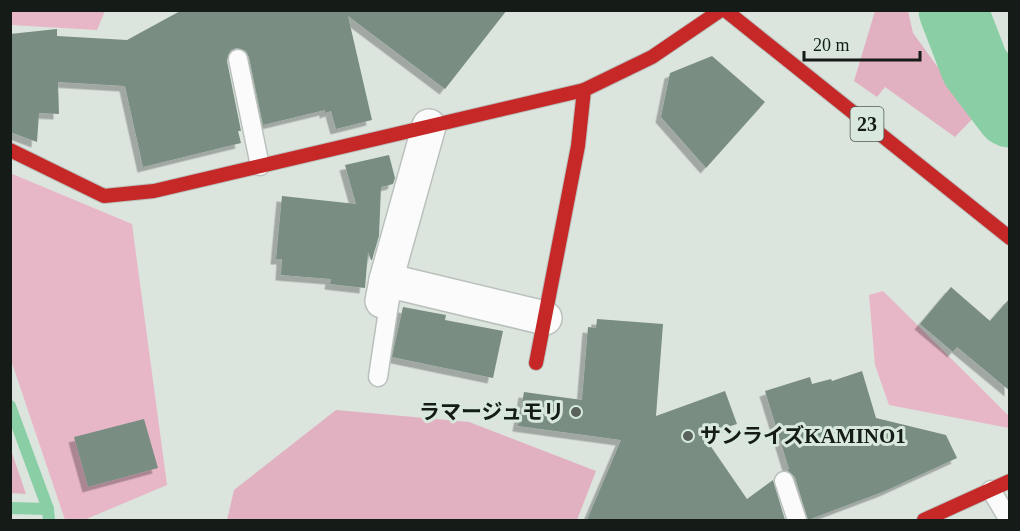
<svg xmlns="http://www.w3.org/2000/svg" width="1020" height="531" font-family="'Times New Roman','Noto Sans JP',serif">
<defs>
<filter id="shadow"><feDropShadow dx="-5.5" dy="5.5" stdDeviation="0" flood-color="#0004"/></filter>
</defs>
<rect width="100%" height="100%" fill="#dce4de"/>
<g fill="#e8b7c7">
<polygon points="10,11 11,10 105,11 97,30 11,25"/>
<polygon points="10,173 132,224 167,485 84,520 65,520 11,360"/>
<polygon points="883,291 1009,416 1009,428 889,405 875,365 869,295"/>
</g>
<g fill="#e2b1c1">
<polygon points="875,11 908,11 913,33 974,117 955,137 885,87 877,97 854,81"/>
<polygon points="336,410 469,422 596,471 577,520 227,520 234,490"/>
<polygon points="10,450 11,450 26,494 11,493"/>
</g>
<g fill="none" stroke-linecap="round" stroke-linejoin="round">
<g stroke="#89cea5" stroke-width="12">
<polyline points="10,406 48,509 49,520"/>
<polyline points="10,508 48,509"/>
</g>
<polyline stroke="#89cea5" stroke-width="69" points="953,10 975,67 1010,113"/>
</g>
<g fill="#798d82" filter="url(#shadow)">
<polygon points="182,10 507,10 445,89 348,16 372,120 336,129 331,111 325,113 325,110 263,125 249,57 246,51 236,48 230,51 227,61 241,131 238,131 241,143 143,167 125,86 58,82 59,114 39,113 37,142 10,132 10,34 57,29 57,36 127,40"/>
<polygon points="712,56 765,102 706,168 661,117 670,73"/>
<polygon points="389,155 395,178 393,184 381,187 379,236 372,260 371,260 368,252 365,288 330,284 331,279 281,275 282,259 276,259 282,196 356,204 345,165"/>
<polygon points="951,287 990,321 1010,298 1010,391 957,347 953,352 920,324"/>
<polygon points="403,307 446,315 445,320 503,331 493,378 392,357"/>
<polygon points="597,319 663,324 656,416 725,391 737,424 703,435 747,499 773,480 785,520 587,520 621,440 518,426 524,392 582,400 588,327 596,328"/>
<polygon points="862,371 876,418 946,435 957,458 885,491 808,520 795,477 787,470 789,469 765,391 810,377 812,384 831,379 832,381"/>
<polygon points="144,419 158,468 88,487 74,437"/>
</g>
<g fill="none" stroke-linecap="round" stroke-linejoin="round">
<defs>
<g id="lane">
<polyline points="238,59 260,166"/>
<polyline points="378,377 389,304 382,301"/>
<polyline points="784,481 797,520"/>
<polyline points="991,490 1009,520"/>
</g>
<g id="street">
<polyline points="386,280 545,318"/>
<polyline points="382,301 386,280 429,126"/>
</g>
<g id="jam">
<polyline points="725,10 1010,238"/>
<polyline points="10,150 104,196 154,191 584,90"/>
<polyline points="536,363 578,146 584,90 652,57 721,10"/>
<polyline points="924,520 1010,481"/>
</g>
</defs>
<use href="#lane" stroke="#bac1bc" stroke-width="21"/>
<use href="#street" stroke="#bac1bc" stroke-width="36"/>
<use href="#jam" stroke="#bac1bc" stroke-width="16"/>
<use href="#lane" stroke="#fafbfa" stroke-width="18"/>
<use href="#street" stroke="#fafbfa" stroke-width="33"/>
<use href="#jam" stroke="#c62828" stroke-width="14"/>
</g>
<g fill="#5b615d" stroke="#d8e8dd" stroke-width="2">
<circle cx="576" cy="412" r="6"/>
<circle cx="688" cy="436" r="6"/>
</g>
<g text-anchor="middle" stroke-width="6" stroke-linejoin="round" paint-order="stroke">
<rect fill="#d8e8dd" stroke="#505852" stroke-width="1.5" x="850.5" y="107" width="33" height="34" rx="4.5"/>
<g font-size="20" font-weight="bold" fill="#151b17">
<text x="867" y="131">23</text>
</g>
<g font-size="21" font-weight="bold" fill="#151b17" stroke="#d8e8dd" text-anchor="end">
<text x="564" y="419">ラマージュモリ</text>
<text x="700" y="443" text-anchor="start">サンライズKAMINO1</text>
</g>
</g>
<rect width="1020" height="531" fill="none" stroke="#151b17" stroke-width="24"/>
<path d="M804 51v9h116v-9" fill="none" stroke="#151b17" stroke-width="3"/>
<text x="813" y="51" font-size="18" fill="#151b17" stroke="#d8e8dd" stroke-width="4.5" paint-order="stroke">20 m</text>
</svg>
